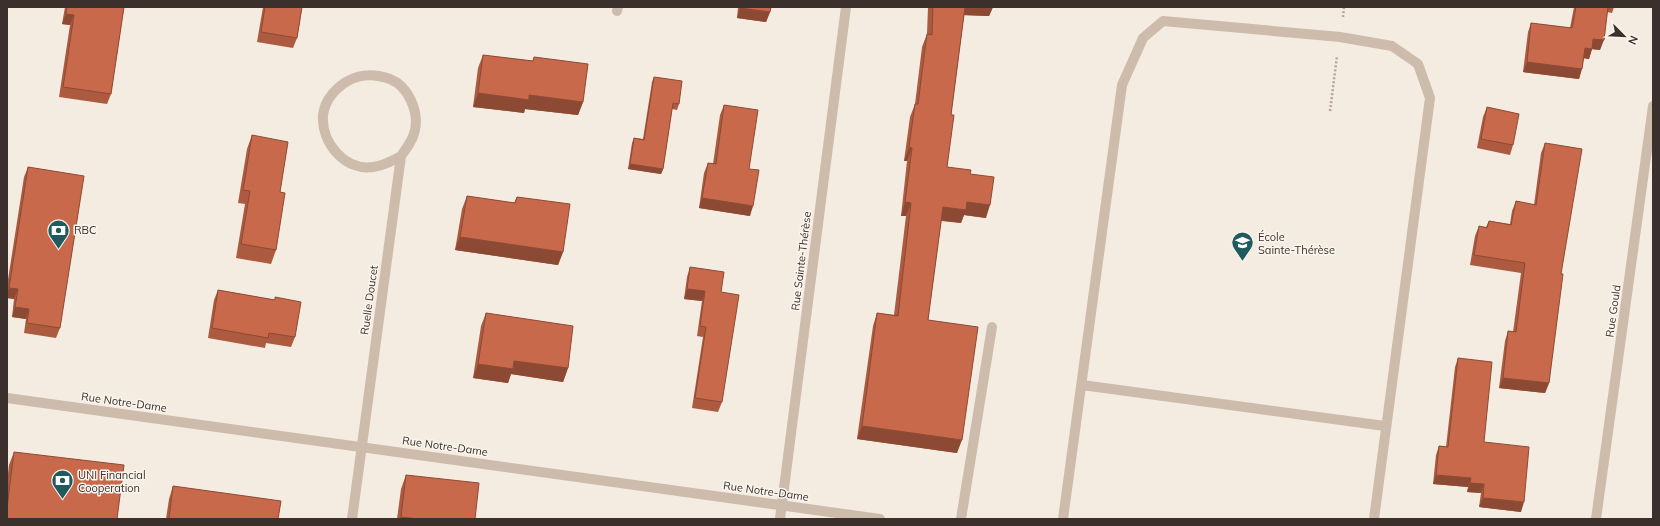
<svg xmlns="http://www.w3.org/2000/svg" width="1660" height="526" font-family="Mulish,sans-serif">
<rect width="100%" height="100%" fill="#f4ebe1"/>
<g fill="none" stroke-linecap="round" stroke-linejoin="round">
<g stroke="#b9a596" stroke-width="2.5" stroke-dasharray="2 2" stroke-linecap="butt">
<polyline points="1343,17 1344,7"/>
<polyline points="1330,111 1337,56"/>
</g>
<g stroke="#cdbbac" stroke-width="10">
<polyline points="1082,385 1385,426"/>
<polyline points="961,519 992,327"/>
<polyline points="1063,519 1122,85 1143,38 1163,21 1340,37 1392,46 1418,64 1430,98 1374,519"/>
</g>
<g stroke="#cdbbac" stroke-width="10">
<polyline points="617,11 618,7"/>
<polyline points="7,398 880,519"/>
<path d="M 352,519 L 401,156 C 407,148 413,140 415,130 C 419,111 408,86 390,79 C 368,71 348,76 333,93 C 328,99 324,107 323,115 C 321,142 344,171 373,167 C 383,166 392,161 401,156"/>
<polyline points="780,519 846,7"/>
<polyline points="1596,519 1653,106"/>
</g>
</g>
<g fill="#ac5a40">
<polygon points="65,7 124,7 111,94 107,104 59,97 70,25 62,24"/>
<polygon points="263,7 302,7 297,38 293,48 257,42"/>
<polygon points="738,7 771,7 770,12 766,22 737,18"/>
<polygon points="928,7 993,7 989,16 964,15 951,115 947,167 970,174 986,218 964,215 961,223 941,221 928,320 957,453 857,439 873,326 877,313 894,315 906,216 901,216 907,161 904,161 910,117 915,104 922,47 927,34"/>
<polygon points="1574,7 1614,7 1612,13 1607,12 1600,50 1592,49 1589,59 1584,58 1579,79 1523,72 1528,32 1531,23 1570,28"/>
<polygon points="483,55 533,61 534,57 583,102 578,115 525,109 524,113 473,107 478,68"/>
<polygon points="654,77 679,104 677,110 672,109 663,169 661,174 628,169 632,143 634,138 643,139 652,82"/>
<polygon points="724,105 749,169 750,216 699,208 704,173 708,163 713,164 720,115"/>
<polygon points="1487,107 1513,145 1510,155 1477,148 1483,117"/>
<polygon points="252,135 280,192 276,250 271,264 236,258 245,204 238,203 247,149"/>
<polygon points="1545,143 1561,274 1549,383 1545,393 1499,388 1505,341 1508,331 1513,332 1521,273 1470,265 1475,236 1479,226 1486,227 1489,221 1510,224 1512,211 1516,201 1534,205 1541,153"/>
<polygon points="28,167 60,328 56,338 24,333 26,319 12,317 14,299 7,298 7,286 24,177"/>
<polygon points="467,196 514,203 517,197 563,252 558,265 455,250 462,209"/>
<polygon points="690,267 721,292 722,402 718,412 692,408 703,337 697,336 702,301 684,299 687,277"/>
<polygon points="218,290 274,300 295,337 291,347 266,343 265,348 208,338 214,300"/>
<polygon points="486,313 568,368 563,382 511,374 508,383 473,378 481,326"/>
<polygon points="1458,358 1484,442 1521,512 1479,507 1481,493 1467,492 1468,487 1433,484 1436,455 1439,446 1446,447 1455,367"/>
<polygon points="14,452 7,519 7,482 9,465"/>
<polygon points="406,475 475,519 397,519 401,489"/>
<polygon points="173,486 278,519 166,519 169,499"/>
<polygon points="1653,510 1653,519 1652,519"/>
</g>
<g fill="#8c4a34">
<polygon points="963,7 993,7 989,16 960,15"/>
<polygon points="740,8 770,12 766,22 737,18"/>
<polygon points="66,14 74,15 70,25 62,24"/>
<polygon points="1593,39 1604,40 1600,50 1590,49"/>
<polygon points="1585,48 1592,49 1589,59 1581,58"/>
<polygon points="1527,62 1582,69 1579,79 1523,72"/>
<polygon points="478,93 529,95 583,102 578,115 525,109 524,113 473,107"/>
<polygon points="909,147 912,148 907,161 904,161"/>
<polygon points="630,164 663,169 661,174 628,169"/>
<polygon points="702,198 753,206 750,216 699,208"/>
<polygon points="905,202 911,203 906,216 901,216"/>
<polygon points="967,202 990,205 986,218 964,215 961,223 938,220 943,207"/>
<polygon points="460,237 563,252 558,265 455,250"/>
<polygon points="9,288 18,289 14,299 7,298 7,293"/>
<polygon points="687,289 705,291 702,301 684,299"/>
<polygon points="15,307 29,309 26,319 12,317"/>
<polygon points="514,361 568,368 563,382 511,374 508,383 473,378 478,364"/>
<polygon points="1503,378 1549,383 1545,393 1499,388"/>
<polygon points="862,426 962,440 957,453 857,439"/>
<polygon points="1436,475 1471,478 1468,487 1433,484"/>
<polygon points="1470,483 1484,484 1481,493 1467,492"/>
<polygon points="1483,498 1524,502 1521,512 1479,507"/>
<polygon points="401,517 419,519 400,519"/>
</g>
<g fill="#c8694b" stroke="#8c4a34">
<polygon points="67,7 124,7 111,94 63,87 74,15 66,14"/>
<polygon points="265,7 302,7 297,38 261,32"/>
<polygon points="740,7 771,7 770,12 740,8"/>
<polygon points="933,7 965,7 951,115 954,115 947,167 971,170 970,174 994,177 990,205 967,202 966,210 943,207 928,320 978,327 962,440 862,426 877,313 898,316 911,203 905,202 912,148 909,147 915,104 918,104 927,34 932,35"/>
<polygon points="1576,7 1608,7 1604,40 1593,39 1592,49 1585,48 1582,69 1527,62 1531,23 1572,28"/>
<polygon points="483,55 533,61 534,57 588,64 583,102 529,95 529,100 478,93"/>
<polygon points="654,77 682,81 679,104 673,103 663,169 630,164 634,138 644,140"/>
<polygon points="724,105 758,110 749,169 759,170 753,206 702,198 708,163 716,164"/>
<polygon points="1487,107 1519,114 1513,145 1481,139"/>
<polygon points="252,135 288,142 280,192 285,193 276,250 241,244 250,191 243,190"/>
<polygon points="1545,143 1582,149 1561,274 1563,274 1549,383 1503,378 1508,331 1516,332 1525,263 1474,255 1479,226 1487,228 1489,221 1511,225 1516,201 1536,205"/>
<polygon points="28,167 84,176 60,328 27,323 29,309 15,307 18,289 9,288"/>
<polygon points="467,196 515,203 517,197 570,204 563,252 460,237"/>
<polygon points="690,267 724,272 721,292 739,295 722,402 695,398 706,327 700,326 705,291 687,289"/>
<polygon points="218,290 275,300 275,297 301,302 295,337 269,333 268,338 212,328"/>
<polygon points="486,313 573,326 568,368 514,361 513,369 478,364"/>
<polygon points="1458,358 1492,362 1484,442 1529,447 1524,502 1483,498 1484,484 1470,483 1471,478 1436,475 1439,446 1448,447"/>
<polygon points="14,452 124,465 117,519 7,519 7,508"/>
<polygon points="406,475 479,483 475,519 419,519 401,517"/>
<polygon points="173,486 281,501 278,519 169,519"/>
</g>
<defs>
<symbol id="bank-pin" viewBox="-11 -11 22 30"><path d="M0 17L-7.5 6A9.5 9.5 0 1 1 7.5 6Z" fill="#1f5a5e" stroke="#fbf5ee"/><path d="M-6-4H6V4H-6ZM0-2.3a2.3 2.3 0 1 0 0 4.6a2.3 2.3 0 1 0 0-4.6Z" fill="#fff"/></symbol>
<symbol id="school-pin" viewBox="-11 -11 22 30"><path d="M0 17L-7.5 6A9.5 9.5 0 1 1 7.5 6Z" fill="#1f5a5e" stroke="#fbf5ee"/><path d="M0-5L7-2L0 1L-7-2ZM-4 1L0 2.5L4 1V4Q0 6-4 4Z" fill="#fff"/></symbol>
</defs>
<g fill-rule="evenodd">
<use href="#bank-pin" x="46" y="218" width="25" height="34"/>
<use href="#school-pin" x="1230" y="230" width="25" height="34"/>
<use href="#bank-pin" x="50" y="468" width="25" height="34"/>
</g>
<g text-anchor="middle" stroke-width="3" stroke-linejoin="round" paint-order="stroke">
<g font-size="11" fill="#3b302b" stroke="#fbf5ee" text-anchor="start">
<text x="74" y="234">RBC</text>
<text x="1258" y="241">École<tspan x="1258" dy="13">Sainte-Thérèse</tspan></text>
<text x="78" y="479">UNI Financial<tspan x="78" dy="13">Cooperation</tspan></text>
</g>
<g font-size="11" fill="#3b302b" stroke="#fbf5ee">
<text transform="translate(801 261) rotate(-83)" y="4">Rue Sainte-Thérèse</text>
<text transform="translate(369 300) rotate(-82)" y="4">Ruelle Doucet</text>
<text transform="translate(1613 311) rotate(-82)" y="4">Rue Gould</text>
<text transform="translate(124 402) rotate(8)" y="4">Rue Notre-Dame</text>
<text transform="translate(445 446) rotate(8)" y="4">Rue Notre-Dame</text>
<text transform="translate(766 491) rotate(8)" y="4">Rue Notre-Dame</text>
</g>
</g>
<rect width="1660" height="526" fill="none" stroke="#3b302b" stroke-width="16"/>
<g transform="translate(1624 36) rotate(114)" stroke="#fbf5ee" stroke-width="3" paint-order="stroke">
<path d="M0-3L7 15L0 10L-7 15Z" fill="#3b302b"/>
<text y="-6" font-size="11" font-weight="bold" text-anchor="middle" fill="#3b302b">N</text>
</g>
</svg>
